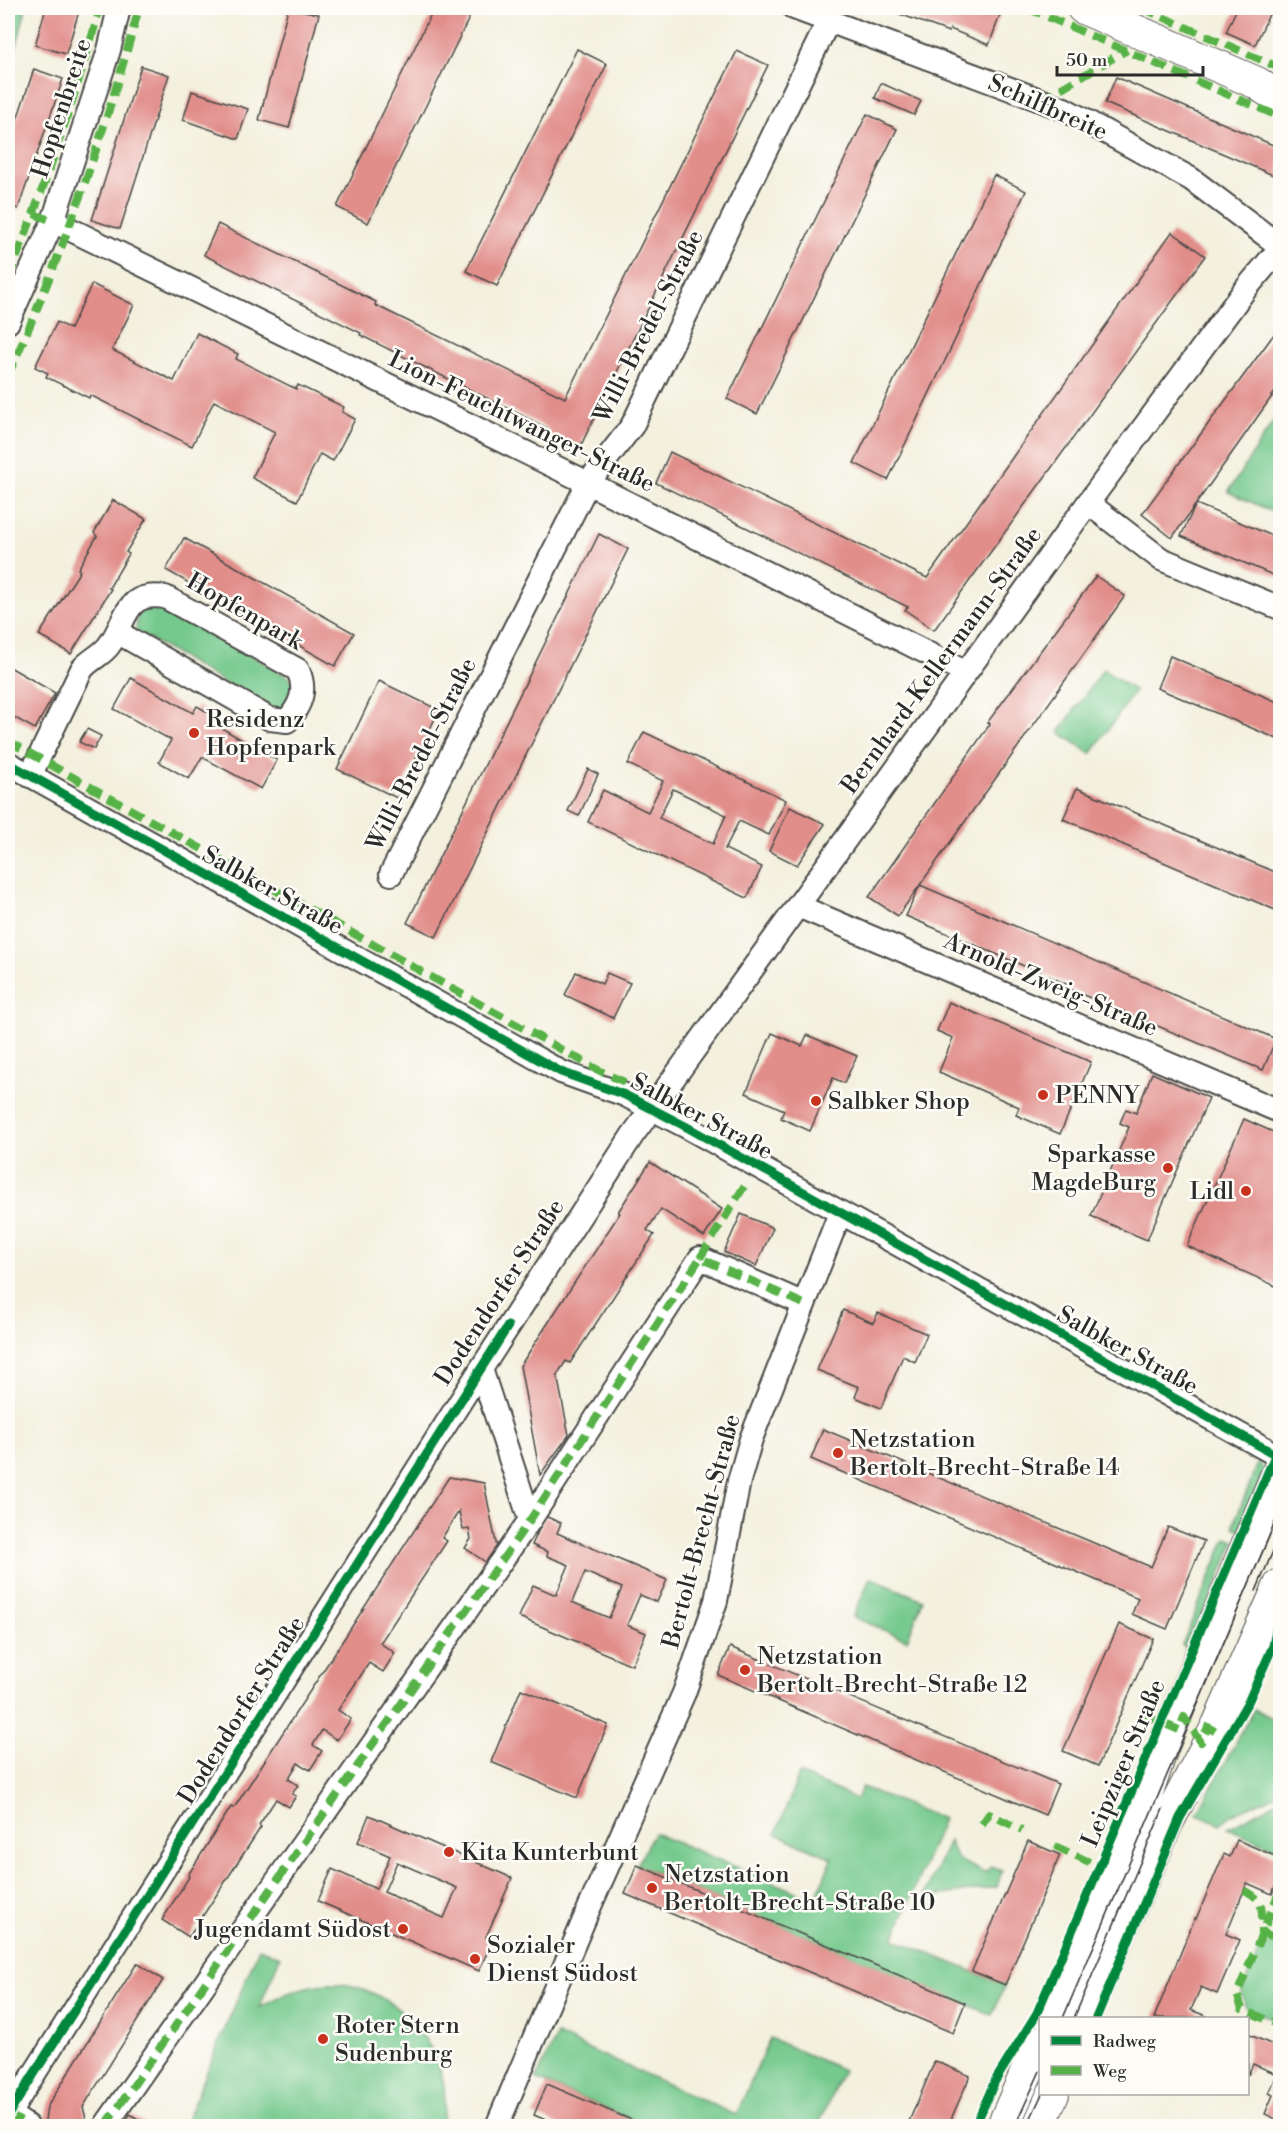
<svg xmlns="http://www.w3.org/2000/svg" width="1288" height="2134" font-family="'Libre Bodoni',serif">
<rect width="100%" height="100%" fill="#fdfcf7"/>
<filter id="ink" filterUnits="userSpaceOnUse"><feTurbulence type="fractalNoise" baseFrequency=".0167" numOctaves="2"/><feDisplacementMap in="SourceGraphic" scale="12" xChannelSelector="R" yChannelSelector="G"/><feConvolveMatrix kernelMatrix="1 2 1 2 8 2 1 2 1" color-interpolation-filters="sRGB"/></filter>
<filter id="wash" filterUnits="userSpaceOnUse"><feTurbulence type="fractalNoise" baseFrequency=".008" numOctaves="4" result="noise"/><feDisplacementMap in="SourceGraphic" scale="24" xChannelSelector="R" yChannelSelector="G"/><feGaussianBlur stdDeviation="1.35" result="paint"/><feColorMatrix in="noise" values="0 0 0 0 0 0 0 0 0 0 0 0 0 0 0 0 0 1.4 0 .05"/><feComposite in="paint" operator="in"/></filter>
<g filter="url(#wash)">
<rect width="100%" height="100%" fill="#f3f0de"/>
<g fill="#74c98d" stroke="#507a5c" stroke-width="1.5">
<polygon points="8,8 26,8 8,80"/>
<polygon points="1280,411 1280,515 1228,492"/>
<polygon points="160,605 289,677 298,688 283,712 273,711 136,631 137,615 142,609"/>
<polygon points="1103,669 1135,691 1091,754 1059,732"/>
<polygon points="543,1045 600,1077 540,1051"/>
<polygon points="1259,1461 1264,1471 1240,1530 1234,1527 1234,1523"/>
<polygon points="1226,1538 1235,1541 1190,1649 1182,1645"/>
<polygon points="870,1578 923,1600 907,1640 853,1617"/>
<polygon points="1254,1709 1280,1722 1280,1793 1233,1814 1220,1824 1197,1814"/>
<polygon points="799,1774 857,1799 862,1787 943,1819 894,1939 1005,1985 992,2015 637,1865 654,1833 815,1900 832,1858 776,1834"/>
<polygon points="1280,1800 1280,1851 1228,1828"/>
<polygon points="949,1841 958,1860 985,1873 991,1867 1002,1871 997,1887 929,1897 925,1894"/>
<polygon points="1273,1941 1280,1944 1280,2014 1272,2019 1246,2008 1241,1994 1261,1947"/>
<path d="M 259,1948 L 280,1957 L 259,2008 C 280,1995 303,1985 328,1984 C 384,1981 435,2033 444,2085 C 446,2099 443,2113 441,2126 L 184,2126 Z"/>
<polygon points="557,2035 736,2115 770,2038 843,2070 818,2126 646,2126 536,2079"/>
</g>
<g id="blocks">
<g fill="#e18d8a" fill-rule="evenodd">
<polygon points="46,8 80,8 66,54 35,45"/>
<polygon points="288,8 319,14 289,128 259,120"/>
<polygon points="434,8 474,8 368,223 337,207"/>
<polygon points="883,8 981,8 1000,15 989,45 950,29 949,32"/>
<polygon points="1237,8 1272,8 1255,45 1226,32"/>
<polygon points="577,49 607,64 497,286 466,271"/>
<polygon points="737,51 768,65 579,449 547,433 549,429 360,335 361,333 204,255 218,224 376,302 375,305 565,398"/>
<polygon points="141,66 169,75 120,229 92,220"/>
<polygon points="34,69 63,79 18,209 8,205 8,146"/>
<polygon points="1116,77 1280,148 1280,178 1105,103"/>
<polygon points="881,83 921,101 914,115 875,98"/>
<polygon points="192,91 248,109 238,139 183,120"/>
<polygon points="867,114 897,129 757,414 727,399"/>
<polygon points="994,175 1026,191 888,480 854,463"/>
<polygon points="1172,232 1205,256 934,630 905,610 908,607 656,483 670,452 927,578"/>
<polygon points="92,284 134,305 112,350 174,381 197,333 238,354 236,359 296,389 298,385 344,407 342,412 355,419 333,461 320,454 297,501 252,478 275,432 214,401 192,446 90,395 89,398 46,377 48,373 35,367 57,322 70,329"/>
<polygon points="1280,326 1280,385 1196,504 1280,539 1280,578 1181,536 1196,504 1172,538 1142,514"/>
<polygon points="113,500 146,519 126,552 129,554 109,588 111,589 71,654 39,635 80,571 78,569 97,536 94,533"/>
<polygon points="599,534 628,549 436,937 407,923"/>
<polygon points="184,538 354,633 335,666 166,570"/>
<polygon points="1096,576 1125,596 898,916 869,897 990,724 987,723"/>
<polygon points="1170,656 1280,703 1280,740 1157,688"/>
<polygon points="8,666 55,693 35,729 8,714"/>
<polygon points="131,678 193,713 197,706 220,719 216,725 277,760 261,789 202,757 189,779 159,762 171,740 114,709"/>
<polygon points="379,681 439,710 397,798 337,769"/>
<polygon points="87,729 101,736 94,749 79,742"/>
<path d="M 644,732 L 786,800 L 769,835 L 739,821 L 725,849 L 762,867 L 747,898 L 588,822 L 603,790 L 648,812 L 663,781 L 628,764 ZM 673,789 L 726,815 L 713,844 L 659,818 Z"/>
<polygon points="588,769 598,774 579,816 568,811"/>
<polygon points="1077,788 1280,874 1280,912 1063,819"/>
<polygon points="790,807 825,824 797,865 769,851"/>
<polygon points="920,885 1276,1039 1263,1070 1081,994 1068,988 1069,985 906,916"/>
<polygon points="576,972 602,984 607,973 630,983 613,1018 565,995"/>
<polygon points="949,1002 1091,1062 1060,1134 1016,1115 1019,1107 939,1072 953,1038 937,1031"/>
<polygon points="772,1033 802,1046 807,1035 857,1056 844,1083 833,1078 810,1131 781,1118 784,1110 746,1093"/>
<polygon points="1152,1073 1209,1098 1147,1240 1091,1216 1129,1127 1120,1123 1126,1109 1136,1113"/>
<polygon points="1244,1119 1280,1135 1280,1288 1187,1246"/>
<polygon points="650,1162 722,1209 704,1237 661,1209 647,1230 654,1235 570,1363 566,1361 557,1375 569,1435 540,1475 520,1366 620,1213 618,1212"/>
<polygon points="741,1214 773,1228 756,1266 724,1252"/>
<polygon points="843,1310 873,1323 878,1313 927,1334 915,1362 903,1356 881,1408 855,1397 859,1387 817,1370"/>
<polygon points="823,1429 1151,1567 1168,1527 1204,1541 1167,1629 1132,1614 1138,1598 811,1459"/>
<polygon points="449,1477 484,1483 497,1548 487,1563 465,1548 471,1539 469,1529 463,1530 459,1511 442,1538 447,1541 380,1643 395,1653 383,1672 369,1663 338,1710 351,1719 337,1740 322,1730 313,1745 322,1751 310,1770 298,1763 288,1779 298,1785 292,1794 296,1796 289,1807 276,1799 259,1825 261,1827 189,1937 162,1920 189,1877 188,1875 231,1807 234,1808"/>
<path d="M 545,1516 L 561,1523 L 557,1533 L 667,1580 L 657,1602 L 640,1595 L 627,1625 L 646,1633 L 632,1665 L 519,1617 L 533,1585 L 556,1595 L 569,1565 L 547,1556 L 548,1552 L 532,1545 ZM 585,1572 L 622,1588 L 609,1618 L 572,1602 Z"/>
<polygon points="1119,1624 1153,1639 1098,1766 1063,1751"/>
<polygon points="730,1647 1058,1784 1045,1815 718,1675"/>
<polygon points="445,1648 452,1652 442,1670 435,1666"/>
<polygon points="521,1689 608,1725 577,1798 491,1762"/>
<path d="M 369,1815 L 512,1878 L 486,1937 L 493,1939 L 479,1971 L 318,1901 L 332,1869 L 376,1889 L 390,1856 L 358,1842 ZM 397,1862 L 457,1888 L 444,1918 L 384,1892 Z"/>
<polygon points="1237,1840 1280,1858 1280,1874 1272,1894 1247,1883 1226,1934 1240,1940 1217,1994 1201,1987 1191,2010 1211,2018 1154,2018 1195,1918 1196,1919 1224,1854 1230,1857"/>
<polygon points="1028,1841 1060,1855 1005,1985 972,1971"/>
<polygon points="637,1865 965,2003 953,2033 625,1894"/>
<polygon points="137,1963 163,1980 83,2107 88,2126 50,2126 45,2121 47,2107"/>
<polygon points="1248,2034 1280,2048 1280,2121 1265,2114 1273,2095 1269,2093 1277,2074 1253,2064 1248,2075"/>
<polygon points="935,2061 970,2076 948,2126 907,2126"/>
<polygon points="547,2084 589,2102 646,2126 560,2126 534,2115"/>
<polygon points="130,2114 149,2126 129,2126 125,2124"/>
</g>
</g>
</g>
<g filter="url(#ink)">
<use href="#blocks" fill-opacity="0" stroke="#494946" stroke-width="1.5"/>
<g fill="none" stroke-linecap="round" stroke-linejoin="round">
<defs>
<g id="street">
<polyline points="794,8 1064,109 1191,179 1280,246"/>
<polyline points="53,221 588,483 965,672"/>
<polyline points="8,322 53,221 109,50 119,8"/>
<polyline points="1088,503 1161,559 1280,608"/>
<polyline points="8,763 561,1072 625,1095 685,1126 1280,1457"/>
<path d="M 30,776 L 82,669 C 90,659 103,655 110,644 C 128,618 125,591 165,597 L 298,670 C 307,690 301,705 287,721 L 270,719 L 117,632"/>
<polyline points="391,874 588,483 632,426 829,20"/>
<polyline points="798,906 1279,1111 1280,1108"/>
<polyline points="481,1369 530,1520"/>
<polyline points="8,2113 27,2126"/>
<polyline points="8,2115 481,1369 632,1136 1088,503 1244,291 1280,248"/>
<polyline points="105,2126 530,1520 700,1258 804,1304"/>
<polyline points="497,2126 587,1913 684,1693 716,1601 739,1481 751,1439 840,1213"/>
</g>
<g id="secondary">
<polyline points="1083,8 1257,83 1280,99"/>
<polyline points="1051,2018 1140,1814 1162,1748 1280,1467"/>
<polyline points="1084,2018 1166,1825 1218,1725 1280,1585"/>
<polyline points="1003,2126 1040,2042"/>
<polyline points="1039,2126 1053,2094"/>
</g>
</defs>
<use href="#street" stroke="#494946" stroke-width="26"/>
<use href="#secondary" stroke="#494946" stroke-width="34"/>
<use href="#street" stroke="#fff" stroke-width="22"/>
<use href="#secondary" stroke="#fff" stroke-width="32"/>
<g stroke="#2b2b2b" stroke-width="1.5">
<polyline points="1256,1591 1276,1544"/>
<polyline points="1063,2018 1280,1511"/>
<polyline points="1074,2018 1163,1809"/>
<polyline points="1015,2126 1040,2071"/>
<polyline points="1027,2126 1042,2094"/>
</g>
<g stroke="#56b246" stroke-width="8" stroke-dasharray="15 8" stroke-linecap="butt">
<polyline points="1027,8 1280,117"/>
<polyline points="1142,8 1280,68"/>
<polyline points="1041,100 1127,50"/>
<polyline points="34,214 53,221"/>
<path d="M 8,279 C 44,190 74,100 100,8"/>
<path d="M 8,375 C 62,257 105,132 139,8"/>
<polyline points="8,741 600,1071 631,1085"/>
<polyline points="700,1258 748,1180"/>
<polyline points="1144,1715 1179,1730 1184,1717 1201,1742 1208,1727 1227,1739"/>
<polyline points="982,1824 989,1814 1022,1830"/>
<polyline points="1055,1846 1100,1867"/>
<path d="M 1244,1890 C 1267,1901 1261,1911 1262,1932 L 1280,1940"/>
<polyline points="1280,1890 1237,1994 1242,2009 1272,2022 1280,2018"/>
<polyline points="8,2113 27,2126"/>
<polyline points="105,2126 530,1520 700,1258 804,1304"/>
</g>
<defs>
<g id="cycleway">
<polyline points="8,763 561,1072 625,1095 685,1126 1280,1457"/>
<polyline points="1096,2018 1180,1818 1249,1700 1273,1646 1276,1630 1280,1619"/>
<polyline points="8,2115 508,1326"/>
<polyline points="975,2126 995,2081 1037,2013 1280,1444"/>
</g>
</defs>
<use href="#cycleway" stroke="#fdfcf7" stroke-width="13"/>
<use href="#cycleway" stroke="#00873e" stroke-width="9"/>
</g>
</g>
<g fill="#c8321e" stroke="#fdfcf7" stroke-width="2">
<circle cx="194" cy="733" r="6"/>
<circle cx="1043" cy="1095" r="6"/>
<circle cx="816" cy="1101" r="6"/>
<circle cx="1168" cy="1168" r="6"/>
<circle cx="1246" cy="1191" r="6"/>
<circle cx="838" cy="1453" r="6"/>
<circle cx="745" cy="1670" r="6"/>
<circle cx="449" cy="1852" r="6"/>
<circle cx="652" cy="1888" r="6"/>
<circle cx="403" cy="1929" r="6"/>
<circle cx="475" cy="1959" r="6"/>
<circle cx="323" cy="2039" r="6"/>
</g>
<g text-anchor="middle" stroke-width="5" stroke-linejoin="round" paint-order="stroke">
<g font-size="24" fill="#2b2b2b" stroke="#fdfcf7">
<text transform="translate(1048 107) rotate(24)" y="8">Schilfbreite</text>
<text transform="translate(61 108) rotate(-72)" y="8">Hopfenbreite</text>
<text transform="translate(648 326) rotate(-63)" y="8">Willi-Bredel-Straße</text>
<text transform="translate(522 421) rotate(26)" y="8">Lion-Feuchtwanger-Straße</text>
<text transform="translate(245 611) rotate(30)" y="8">Hopfenpark</text>
<text transform="translate(941 660) rotate(-54)" y="8">Bernhard-Kellermann-Straße</text>
<text transform="translate(421 754) rotate(-63)" y="8">Willi-Bredel-Straße</text>
<text transform="translate(273 890) rotate(29)" y="8">Salbker Straße</text>
<text transform="translate(1051 984) rotate(23)" y="8">Arnold-Zweig-Straße</text>
<text transform="translate(702 1116) rotate(28)" y="8">Salbker Straße</text>
<text transform="translate(499 1292) rotate(-57)" y="8">Dodendorfer Straße</text>
<text transform="translate(1128 1350) rotate(29)" y="8">Salbker Straße</text>
<text transform="translate(701 1531) rotate(-75)" y="8">Bertolt-Brecht-Straße</text>
<text transform="translate(241 1710) rotate(-58)" y="8">Dodendorfer Straße</text>
<text transform="translate(1123 1763) rotate(-67)" y="8">Leipziger Straße</text>
</g>
<g font-size="24" fill="#2b2b2b" stroke="#fdfcf7" text-anchor="start">
<text x="206" y="727">Residenz<tspan x="206" dy="28">Hopfenpark</tspan></text>
<text x="1055" y="1103">PENNY</text>
<text x="828" y="1109">Salbker Shop</text>
<text x="1156" y="1162" text-anchor="end">Sparkasse<tspan x="1156" dy="28">MagdeBurg</tspan></text>
<text x="1234" y="1199" text-anchor="end">Lidl</text>
<text x="850" y="1447">Netzstation<tspan x="850" dy="28">Bertolt-Brecht-Straße 14</tspan></text>
<text x="757" y="1664">Netzstation<tspan x="757" dy="28">Bertolt-Brecht-Straße 12</tspan></text>
<text x="461" y="1860">Kita Kunterbunt</text>
<text x="664" y="1882">Netzstation<tspan x="664" dy="28">Bertolt-Brecht-Straße 10</tspan></text>
<text x="391" y="1937" text-anchor="end">Jugendamt Südost</text>
<text x="487" y="1953">Sozialer<tspan x="487" dy="28">Dienst Südost</tspan></text>
<text x="335" y="2033">Roter Stern<tspan x="335" dy="28">Sudenburg</tspan></text>
</g>
</g>
<rect width="1288" height="2134" fill="none" stroke="#fdfcf7" stroke-width="30"/>
<rect x="1039" y="2017" width="210" height="78" fill="#fdfcf7" stroke="#a9a8a5" stroke-width="1.5"/>
<rect x="1051" y="2036" width="30" height="9" fill="#00873e" stroke="#a9a8a5" stroke-width="1.5"/>
<text x="1093" y="2047" font-size="18" fill="#2b2b2b">Radweg</text>
<rect x="1051" y="2066" width="30" height="9" fill="#56b246" stroke="#a9a8a5" stroke-width="1.5"/>
<text x="1093" y="2077" font-size="18" fill="#2b2b2b">Weg</text>
<path d="M1057 66v9h146v-9" fill="none" stroke="#2b2b2b" stroke-width="3"/>
<text x="1066" y="66" font-size="18" fill="#2b2b2b" stroke="#fdfcf7" stroke-width="4.5" paint-order="stroke">50 m</text>
</svg>
